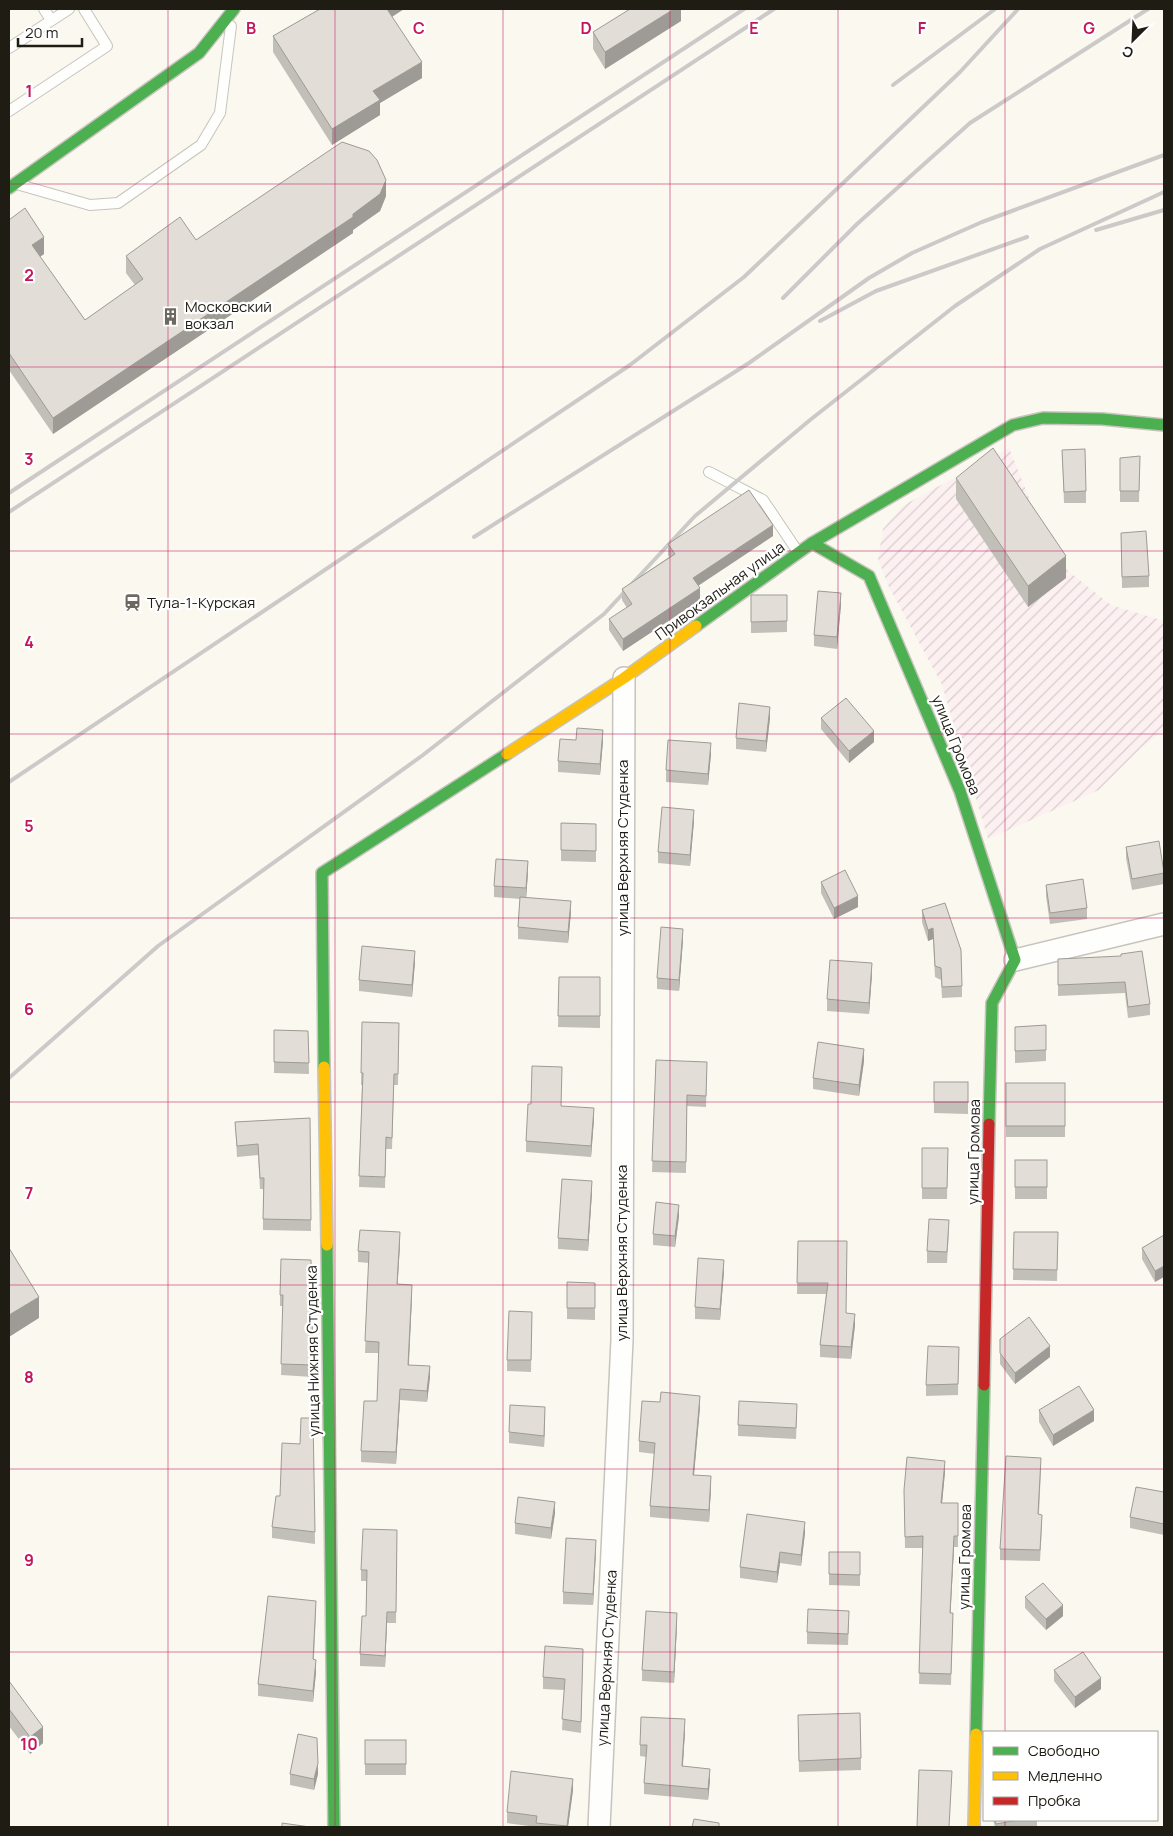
<svg xmlns="http://www.w3.org/2000/svg" width="1173" height="1836" font-family="Manrope,sans-serif">
<defs>
<pattern id="industrial-furrows" width="10" height="10" patternUnits="userSpaceOnUse" patternTransform="scale(1.25)"><rect width="10" height="10" fill="#fdf0f1"/><path d="M-1 1l2-2M0 10L10 0M9 11l2-2" fill="none" stroke="#d8cdce"/></pattern>
</defs>
<rect width="100%" height="100%" fill="#fbf8f0"/>
<polygon fill="url(#industrial-furrows)" points="1009,448 1039,523 1068,571 1111,605 1164,621 1164,730 1142,747 1099,790 988,839 942,685 888,585 878,559 883,529 904,505"/>
<g fill="none" stroke-linecap="round" stroke-linejoin="round">
<defs>
<g id="lane">
<polyline points="44,9 51,20"/>
<polyline points="9,48 69,9"/>
<polyline points="9,111 107,46 84,9"/>
<polyline points="20,185 90,205 118,203 201,145 220,113 231,26"/>
<polyline points="709,472 763,500 798,552"/>
</g>
<g id="street">
<polyline points="1015,960 1164,924"/>
<polyline points="599,1827 622,1340 624,678"/>
</g>
<g id="fast">
<polyline points="9,188 199,53 234,9"/>
<polyline points="812,543 869,576 960,791 1015,960 992,1003 989,1124"/>
<polyline points="696,626 812,543 1013,425 1043,418 1102,419 1164,425"/>
<polyline points="324,1067 322,873 507,754"/>
<polyline points="327,1245 334,1827"/>
<polyline points="976,1734 984,1385"/>
</g>
<g id="slow">
<polyline points="507,754 624,678 696,626"/>
<polyline points="324,1067 327,1245"/>
<polyline points="974,1827 976,1734"/>
</g>
<polyline id="jam" points="984,1385 989,1124"/>
</defs>
<use href="#lane" stroke="#c7c4bd" stroke-width="12"/>
<use href="#street" stroke="#c7c4bd" stroke-width="24"/>
<use href="#fast" stroke="#c7c4bd" stroke-width="14"/>
<use href="#slow" stroke="#c7c4bd" stroke-width="14"/>
<use href="#jam" stroke="#c7c4bd" stroke-width="14"/>
<use href="#lane" stroke="#fefefd" stroke-width="10"/>
<use href="#street" stroke="#fefefd" stroke-width="21"/>
<use href="#fast" stroke="#4caf50" stroke-width="11"/>
<use href="#slow" stroke="#ffc107" stroke-width="11"/>
<use href="#jam" stroke="#c62828" stroke-width="11"/>
<g stroke="#cbcac8" stroke-width="4">
<polyline points="893,85 995,9"/>
<polyline points="1096,230 1164,210"/>
<polyline points="783,298 857,224 970,123 1148,9"/>
<polyline points="820,321 876,291 1027,237"/>
<polyline points="9,493 744,9"/>
<polyline points="9,512 774,9"/>
<polyline points="474,537 749,363 869,278 912,253 982,222 1164,155"/>
<polyline points="9,782 630,365 744,277 960,72 1018,9"/>
<polyline points="9,1078 158,946 423,755 604,614 695,516 810,420 955,306 1040,249 1164,192"/>
</g>
</g>
<g fill="#c2bfb9">
<polygon points="320,9 404,9 392,17 422,78 380,103 380,115 332,145 273,52 273,36"/>
<polygon points="681,9 681,21 605,69 593,49 593,32"/>
<polygon points="386,196 380,211 353,230 353,233 53,434 9,370 9,220 44,254 40,257 85,320 135,285 126,273 126,256"/>
<polygon points="1062,450 1086,491 1086,503 1064,503"/>
<polygon points="1140,456 1139,502 1120,502 1120,458"/>
<polygon points="956,478 1066,578 1028,607 956,499"/>
<polygon points="1121,533 1149,576 1149,587 1122,588"/>
<polygon points="773,536 698,586 700,600 623,651 609,630 609,619 627,608 622,600 622,589 669,557 668,555 668,544"/>
<polygon points="751,595 787,595 787,632 751,633"/>
<polygon points="841,605 837,649 814,646 814,635"/>
<polygon points="770,718 766,752 736,749 736,738"/>
<polygon points="821,718 874,742 849,763 821,729"/>
<polygon points="603,741 600,775 558,772 558,761"/>
<polygon points="711,754 708,785 666,782 666,770"/>
<polygon points="694,821 690,866 658,863 658,852"/>
<polygon points="561,823 596,824 596,862 561,861"/>
<polygon points="1126,847 1164,870 1164,884 1132,890 1126,858"/>
<polygon points="528,872 526,897 571,912 568,943 518,939 518,927 520,899 494,897 494,886"/>
<polygon points="821,882 858,907 834,919 821,893"/>
<polygon points="1046,885 1087,908 1087,919 1050,924 1046,896"/>
<polygon points="922,910 962,986 962,997 942,998 941,980 935,977 933,939 928,941 922,922"/>
<polygon points="683,940 679,991 657,989 657,978"/>
<polygon points="1121,956 1150,1004 1150,1015 1128,1018 1125,993 1058,996 1058,971"/>
<polygon points="415,962 412,997 359,991 359,980"/>
<polygon points="872,974 869,1014 827,1011 827,999"/>
<polygon points="559,977 600,977 600,1028 558,1027"/>
<polygon points="362,1022 399,1023 398,1085 394,1085 392,1149 386,1149 385,1188 359,1187 362,1085 361,1085"/>
<polygon points="1046,1025 1046,1061 1015,1063 1015,1027"/>
<polygon points="274,1030 308,1031 309,1074 274,1073"/>
<polygon points="656,1060 707,1074 706,1107 687,1106 686,1173 652,1172"/>
<polygon points="864,1061 859,1096 813,1089 813,1078"/>
<polygon points="934,1082 968,1082 968,1114 934,1113"/>
<rect x="1006" y="1083" width="59" height="54"/>
<polygon points="561,1106 594,1119 591,1157 526,1152 526,1141"/>
<polygon points="310,1118 311,1231 263,1230 263,1189 260,1189 258,1155 237,1157 235,1122"/>
<polygon points="922,1148 948,1148 947,1199 922,1199"/>
<rect x="1015" y="1160" width="32" height="39"/>
<polygon points="592,1192 588,1251 558,1249 558,1238"/>
<polygon points="679,1216 675,1247 653,1245 653,1234"/>
<polygon points="949,1231 947,1263 927,1263 927,1251"/>
<polygon points="1014,1232 1058,1243 1057,1281 1013,1280"/>
<polygon points="1164,1235 1155,1282 1142,1259 1142,1248"/>
<polygon points="798,1241 847,1241 846,1313 855,1325 851,1359 820,1357 820,1345 826,1294 797,1294"/>
<polygon points="400,1244 397,1284 412,1296 409,1365 430,1377 427,1402 400,1400 396,1464 361,1462 361,1451 377,1401 379,1353 365,1353 369,1263 358,1262 358,1251"/>
<polygon points="311,1260 313,1377 281,1375 283,1306 280,1306 280,1295"/>
<polygon points="724,1271 720,1320 695,1319 695,1307"/>
<polygon points="567,1282 595,1283 595,1320 567,1319"/>
<polygon points="532,1312 531,1372 507,1371 507,1360"/>
<polygon points="1000,1339 1050,1357 1015,1384 1000,1364"/>
<polygon points="959,1347 958,1395 926,1396 926,1385"/>
<polygon points="700,1407 694,1475 711,1487 709,1522 650,1517 650,1506 655,1454 639,1452 639,1441"/>
<polygon points="1039,1410 1094,1421 1053,1446 1039,1422"/>
<polygon points="797,1415 796,1439 738,1436 738,1425"/>
<polygon points="313,1418 315,1544 272,1538 272,1527 280,1496 300,1444"/>
<polygon points="545,1418 544,1447 509,1443 509,1432"/>
<polygon points="1041,1469 1039,1514 1042,1526 1040,1561 1000,1560 1000,1549"/>
<polygon points="945,1472 942,1503 958,1503 958,1547 954,1547 950,1613 953,1613 951,1685 919,1684 923,1548 905,1548 904,1490"/>
<polygon points="1164,1492 1164,1535 1130,1528 1130,1517"/>
<polygon points="555,1513 551,1539 515,1534 515,1523"/>
<polygon points="397,1530 396,1623 387,1623 385,1667 360,1666 360,1654 366,1616 366,1581 361,1581 361,1570"/>
<polygon points="805,1533 801,1566 780,1563 777,1583 740,1578 740,1567"/>
<polygon points="596,1551 593,1605 563,1604 563,1592"/>
<polygon points="829,1552 860,1552 860,1586 829,1585"/>
<polygon points="1025,1597 1063,1616 1046,1630 1025,1608"/>
<polygon points="316,1612 314,1659 316,1672 313,1702 258,1696 258,1684"/>
<polygon points="849,1622 848,1645 807,1644 807,1632"/>
<polygon points="677,1624 674,1683 642,1681 642,1670"/>
<polygon points="583,1649 581,1733 562,1730 564,1690 543,1689 543,1677"/>
<polygon points="1054,1670 1101,1689 1075,1708 1054,1681"/>
<polygon points="9,1681 43,1743 30,1754 9,1726"/>
<polygon points="798,1727 861,1758 861,1770 799,1772"/>
<polygon points="685,1731 683,1766 710,1780 708,1800 644,1794 644,1783 646,1757 640,1756 640,1745"/>
<rect x="365" y="1740" width="41" height="35"/>
<polygon points="290,1774 318,1774 314,1790 290,1785"/>
<polygon points="573,1790 568,1827 536,1827 507,1823 507,1812"/>
<polygon points="993,1820 1037,1820 1037,1827 995,1827"/>
</g>
<g fill="#9e9b96">
<polygon points="385,9 404,9 385,21"/>
<polygon points="674,9 681,9 681,21 605,69 605,52"/>
<polygon points="422,62 422,78 380,103 380,115 332,145 332,129 373,91"/>
<polygon points="386,180 386,196 380,211 353,230 353,233 53,434 53,418 353,214"/>
<polygon points="44,237 44,254 32,262 32,245"/>
<polygon points="773,525 773,536 693,589 693,578"/>
<polygon points="1066,556 1066,578 1028,607 1028,586"/>
<polygon points="700,588 700,600 623,651 623,639"/>
<polygon points="841,593 841,605 837,649 837,637"/>
<polygon points="770,707 770,718 766,752 766,741"/>
<polygon points="603,730 603,741 600,775 600,764"/>
<polygon points="874,731 874,742 849,763 849,751"/>
<polygon points="711,743 711,754 708,785 708,774"/>
<polygon points="694,810 694,821 690,866 690,855"/>
<polygon points="528,861 528,872 526,900 526,888"/>
<polygon points="858,896 858,907 834,919 834,908"/>
<polygon points="571,901 571,912 568,943 568,932"/>
<polygon points="933,928 933,939 928,941 928,930"/>
<polygon points="683,929 683,940 679,991 679,980"/>
<polygon points="415,951 415,962 412,997 412,985"/>
<polygon points="872,963 872,974 869,1014 869,1003"/>
<polygon points="864,1049 864,1061 859,1096 859,1085"/>
<polygon points="594,1108 594,1119 591,1157 591,1146"/>
<polygon points="592,1181 592,1192 588,1251 588,1240"/>
<polygon points="679,1205 679,1216 675,1247 675,1236"/>
<polygon points="400,1232 400,1244 397,1295 397,1284"/>
<polygon points="724,1260 724,1271 720,1320 720,1309"/>
<polygon points="1164,1266 1164,1277 1155,1282 1155,1271"/>
<polygon points="412,1285 412,1296 408,1376 408,1365"/>
<polygon points="39,1297 39,1318 9,1337 9,1315"/>
<polygon points="855,1314 855,1325 851,1359 851,1347"/>
<polygon points="1050,1346 1050,1357 1015,1384 1015,1373"/>
<polygon points="430,1366 430,1377 427,1402 427,1391"/>
<polygon points="400,1389 400,1400 396,1464 396,1452"/>
<polygon points="700,1396 700,1407 693,1486 693,1475"/>
<polygon points="545,1407 545,1418 544,1447 544,1436"/>
<polygon points="1094,1410 1094,1421 1053,1446 1053,1435"/>
<polygon points="945,1461 945,1472 941,1514 941,1503"/>
<polygon points="711,1476 711,1487 709,1522 709,1510"/>
<polygon points="555,1502 555,1513 551,1539 551,1528"/>
<polygon points="805,1522 805,1533 801,1566 801,1555"/>
<polygon points="954,1536 954,1547 950,1624 950,1613"/>
<polygon points="596,1540 596,1551 593,1605 593,1594"/>
<polygon points="780,1552 780,1563 777,1583 777,1572"/>
<polygon points="1063,1605 1063,1616 1046,1630 1046,1619"/>
<polygon points="387,1612 387,1623 385,1667 385,1656"/>
<polygon points="677,1613 677,1624 674,1683 674,1672"/>
<polygon points="316,1660 316,1672 313,1702 313,1691"/>
<polygon points="1101,1678 1101,1689 1075,1708 1075,1697"/>
<polygon points="685,1719 685,1731 682,1777 682,1766"/>
<polygon points="43,1727 43,1743 30,1754 30,1737"/>
<polygon points="318,1763 318,1774 314,1790 314,1779"/>
<polygon points="710,1769 710,1780 708,1800 708,1789"/>
<polygon points="573,1779 573,1790 568,1827 567,1827"/>
</g>
<g fill="#e2ded7" stroke="#9e9b96">
<polygon points="320,9 387,9 422,62 373,91 380,100 332,129 273,36"/>
<polygon points="630,9 674,9 605,52 593,32"/>
<polygon points="342,142 369,151 377,160 386,180 380,194 353,214 353,217 53,418 9,353 9,220 25,208 44,237 32,245 85,320 143,279 126,256 180,217 196,240"/>
<polygon points="993,448 1066,556 1028,586 956,478"/>
<polygon points="1085,449 1086,491 1064,492 1062,450"/>
<polygon points="1140,456 1139,491 1120,491 1120,458"/>
<polygon points="749,490 773,525 693,578 700,588 623,639 609,619 632,604 622,589 675,554 668,544"/>
<polygon points="1146,531 1149,576 1122,577 1121,533"/>
<polygon points="818,591 841,593 837,637 814,635"/>
<polygon points="751,595 787,595 787,621 751,622"/>
<polygon points="846,698 874,731 849,751 821,718"/>
<polygon points="739,703 770,707 766,741 736,738"/>
<polygon points="577,728 603,730 600,764 558,761 560,739 576,740"/>
<polygon points="668,740 711,743 708,774 666,770"/>
<polygon points="662,807 694,810 690,855 658,852"/>
<polygon points="561,823 596,824 596,851 561,850"/>
<polygon points="1159,841 1164,873 1132,879 1126,847"/>
<polygon points="496,859 528,861 526,888 494,886"/>
<polygon points="845,870 858,896 834,908 821,882"/>
<polygon points="1083,879 1087,908 1050,913 1046,885"/>
<polygon points="520,897 571,901 568,932 518,927"/>
<polygon points="945,903 961,950 962,986 942,987 941,968 935,966 933,928 928,930 922,910"/>
<polygon points="661,927 683,929 679,980 657,978"/>
<polygon points="362,946 415,951 412,985 359,980"/>
<polygon points="1142,951 1150,1004 1128,1007 1125,982 1058,985 1058,959 1121,956 1121,954"/>
<polygon points="830,960 872,963 869,1003 827,999"/>
<polygon points="559,977 600,977 600,1016 558,1016"/>
<polygon points="362,1022 399,1023 398,1074 394,1074 392,1138 386,1137 385,1177 359,1176 363,1073 361,1073"/>
<polygon points="1046,1025 1046,1050 1015,1051 1015,1027"/>
<polygon points="274,1030 308,1031 309,1063 274,1062"/>
<polygon points="818,1042 864,1049 859,1085 813,1078"/>
<polygon points="656,1060 707,1062 706,1096 687,1095 686,1162 652,1161"/>
<polygon points="532,1066 562,1067 561,1106 594,1108 591,1146 526,1141 528,1104 531,1104"/>
<rect x="934" y="1082" width="34" height="20"/>
<rect x="1006" y="1083" width="59" height="43"/>
<polygon points="310,1118 311,1220 263,1219 264,1178 260,1178 258,1144 237,1146 235,1122"/>
<polygon points="922,1148 948,1148 947,1188 922,1188"/>
<rect x="1015" y="1160" width="32" height="27"/>
<polygon points="562,1179 592,1181 588,1240 558,1238"/>
<polygon points="656,1202 679,1205 675,1236 653,1234"/>
<polygon points="929,1219 949,1220 947,1252 927,1251"/>
<polygon points="360,1230 400,1232 397,1284 412,1285 408,1365 430,1366 427,1391 400,1389 396,1452 361,1451 364,1401 377,1401 379,1342 365,1341 369,1252 358,1251"/>
<polygon points="1014,1232 1058,1232 1057,1270 1013,1269"/>
<polygon points="1164,1235 1164,1266 1155,1271 1142,1248"/>
<polygon points="798,1241 847,1241 846,1313 855,1314 851,1347 820,1345 828,1283 797,1283"/>
<polygon points="9,1248 39,1297 9,1315"/>
<polygon points="698,1258 724,1260 720,1309 695,1307"/>
<polygon points="281,1259 311,1260 313,1365 281,1364 283,1295 280,1295"/>
<polygon points="567,1282 595,1283 595,1308 567,1308"/>
<polygon points="509,1311 532,1312 531,1360 507,1360"/>
<polygon points="1029,1317 1050,1346 1015,1373 1000,1353 1000,1339"/>
<polygon points="928,1346 959,1347 958,1384 926,1385"/>
<polygon points="1079,1386 1094,1410 1053,1435 1039,1410"/>
<polygon points="661,1392 700,1396 693,1475 711,1476 709,1510 650,1506 655,1443 639,1441 642,1401 660,1402"/>
<polygon points="739,1401 797,1404 796,1428 738,1425"/>
<polygon points="510,1405 545,1407 544,1436 509,1432"/>
<polygon points="301,1418 313,1418 315,1532 272,1527 276,1496 280,1496 282,1443 300,1444"/>
<polygon points="1006,1456 1041,1458 1038,1514 1042,1515 1040,1550 1000,1549"/>
<polygon points="907,1457 945,1461 941,1503 958,1503 958,1536 954,1536 950,1613 953,1613 951,1674 919,1673 923,1536 905,1537 904,1490"/>
<polygon points="1136,1487 1164,1492 1164,1524 1130,1517"/>
<polygon points="518,1497 555,1502 551,1528 515,1523"/>
<polygon points="747,1514 805,1522 801,1555 780,1552 777,1572 740,1567"/>
<polygon points="363,1529 397,1530 396,1612 387,1612 385,1656 360,1654 362,1616 366,1616 367,1570 361,1570"/>
<polygon points="566,1538 596,1540 593,1594 563,1592"/>
<polygon points="829,1552 860,1552 860,1575 829,1574"/>
<polygon points="1043,1583 1063,1605 1046,1619 1025,1597"/>
<polygon points="268,1596 316,1601 313,1659 316,1660 313,1691 258,1684"/>
<polygon points="808,1609 849,1611 848,1634 807,1632"/>
<polygon points="646,1611 677,1613 674,1672 642,1670"/>
<polygon points="545,1646 583,1649 581,1722 562,1719 565,1679 543,1677"/>
<polygon points="1083,1652 1101,1678 1075,1697 1054,1670"/>
<polygon points="9,1681 43,1727 30,1737 9,1709"/>
<polygon points="860,1713 861,1758 799,1761 798,1715"/>
<polygon points="641,1717 685,1719 682,1766 710,1769 708,1789 644,1783 647,1745 640,1745"/>
<polygon points="298,1734 317,1738 318,1763 314,1779 290,1774"/>
<rect x="365" y="1740" width="41" height="24"/>
<polygon points="919,1770 952,1771 949,1827 917,1827"/>
<polygon points="511,1771 573,1779 567,1826 536,1823 537,1816 507,1812"/>
<polygon points="694,1819 719,1823 719,1827 692,1827"/>
<polygon points="995,1820 1019,1820 996,1824"/>
<polygon points="282,1823 310,1827 282,1827"/>
</g>
<path fill="none" stroke="#c2185b" stroke-width="1" stroke-opacity="0.55" d="M 168,9 L 168,1827M 335,9 L 335,1827M 503,9 L 503,1827M 670,9 L 670,1827M 838,9 L 838,1827M 1005,9 L 1005,1732M 9,184 L 1164,184M 9,367 L 1164,367M 9,551 L 1164,551M 9,734 L 1164,734M 9,918 L 1164,918M 9,1102 L 1164,1102M 9,1285 L 1164,1285M 9,1469 L 1164,1469M 9,1652 L 1164,1652M 1005,1820 L 1005,1827"/>
<defs>
<symbol id="building-bare" viewBox="-9 -9 18 18"><path d="M-4-6H4V6H1V3H-1V6H-4ZM-2.5-4.3h1.7v1.8h-1.7ZM.8-4.3h1.7v1.8H.8ZM-2.5-1h1.7V.8h-1.7ZM.8-1h1.7V.8H.8Z" fill="#6c6961" stroke="#fff" stroke-width="2.5" paint-order="stroke"/></symbol>
<symbol id="station-bare" viewBox="-9 -9 18 18"><path d="M-3-6H3Q5-6 5-4V2Q5 4 3 4L4.5 6H3L1.5 4h-3L-3 6H-4.5L-3 4Q-5 4-5 2V-4Q-5-6-3-6ZM-3.5-4v3h7v-3ZM-3.5 1v1.5H-2V1ZM2 1v1.5H3.5V1Z" fill="#6c6961" stroke="#fff" stroke-width="2.5" paint-order="stroke"/></symbol>
</defs>
<g fill-rule="evenodd">
<use href="#building-bare" x="158" y="304" width="25" height="25"/>
<use href="#station-bare" x="120" y="590" width="25" height="25"/>
</g>
<g text-anchor="middle" stroke-width="4.5" stroke-linejoin="round" paint-order="stroke">
<g font-size="15" fill="#1f1c14" stroke="#fff" text-anchor="start">
<text x="185" y="312">Московский<tspan x="185" dy="17">вокзал</tspan></text>
<text x="147" y="608">Тула-1-Курская</text>
</g>
<g font-size="15" fill="#1f1c14" stroke="#fff">
<text transform="translate(720 591) rotate(-36)" y="5">Привокзальная улица</text>
<text transform="translate(956 745) rotate(68)" y="5">улица Громова</text>
<text transform="translate(623 848) rotate(-90)" y="5">улица Верхняя Cтуденка</text>
<text transform="translate(974 1152) rotate(-89)" y="5">улица Громова</text>
<text transform="translate(622 1253) rotate(-90)" y="5">улица Верхняя Cтуденка</text>
<text transform="translate(313 1351) rotate(-91)" y="5">улица Нижняя Cтуденкa</text>
<text transform="translate(965 1557) rotate(-89)" y="5">улица Громова</text>
<text transform="translate(607 1658) rotate(-87)" y="5">улица Верхняя Cтуденка</text>
</g>
</g>
<g font-size="16" text-anchor="middle" font-weight="bold" fill="#c2185b" stroke="#fff" stroke-width="4.5" stroke-linejoin="round" paint-order="stroke">
<text x="251" y="34">B</text>
<text x="419" y="34">C</text>
<text x="586" y="34">D</text>
<text x="754" y="34">E</text>
<text x="922" y="34">F</text>
<text x="1089" y="34">G</text>
<text x="29" y="97">1</text>
<text x="29" y="281">2</text>
<text x="29" y="465">3</text>
<text x="29" y="648">4</text>
<text x="29" y="832">5</text>
<text x="29" y="1015">6</text>
<text x="29" y="1199">7</text>
<text x="29" y="1383">8</text>
<text x="29" y="1566">9</text>
<text x="29" y="1750">10</text>
</g>
<rect width="1173" height="1836" fill="none" stroke="#1f1c14" stroke-width="20"/>
<rect x="983" y="1731" width="175" height="90" fill="#ffffff" stroke="#a5a4a1"/>
<rect x="993" y="1747" width="25" height="8" fill="#4caf50" stroke="#a5a4a1"/>
<text x="1028" y="1756" font-size="15" fill="#1f1c14">Свободно</text>
<rect x="993" y="1772" width="25" height="8" fill="#ffc107" stroke="#a5a4a1"/>
<text x="1028" y="1781" font-size="15" fill="#1f1c14">Медленно</text>
<rect x="993" y="1797" width="25" height="8" fill="#c62828" stroke="#a5a4a1"/>
<text x="1028" y="1806" font-size="15" fill="#1f1c14">Пробка</text>
<g transform="translate(1133 40) rotate(204)" stroke="#ffffff" stroke-width="4" paint-order="stroke">
<path d="M0-4L9 19L0 12L-9 19Z" fill="#1f1c14"/>
<text y="-8" font-size="14" font-weight="bold" text-anchor="middle" fill="#1f1c14">С</text>
</g>
<path d="M18 38v8h64v-8" fill="none" stroke="#1f1c14" stroke-width="2.5"/>
<text x="25" y="38" font-size="15" fill="#1f1c14" stroke="#ffffff" stroke-width="4" paint-order="stroke">20 m</text>
</svg>
